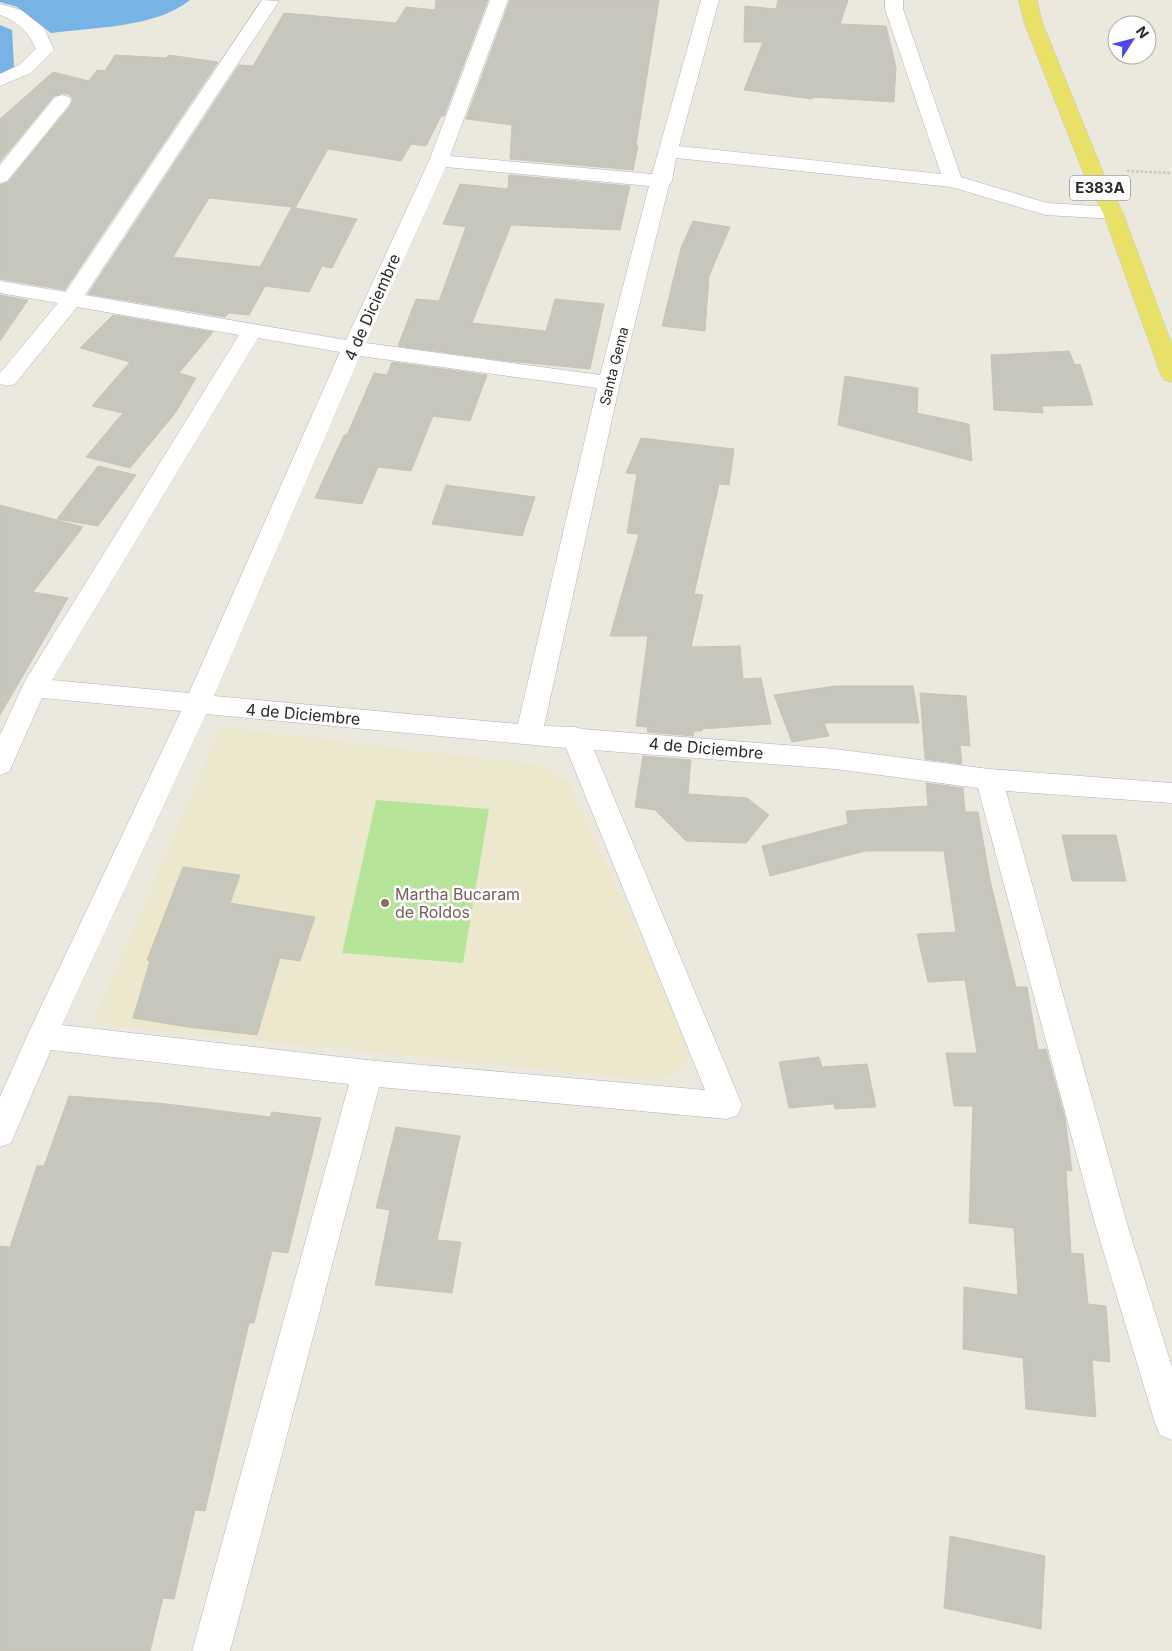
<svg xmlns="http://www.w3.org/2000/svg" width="1172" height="1651" font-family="Inter,sans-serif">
<rect width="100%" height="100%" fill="#ebe8de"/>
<polygon fill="#ece8ce" points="221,727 540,765 568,782 689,1044 686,1066 658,1081 93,1024"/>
<polygon fill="#b6e59a" points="376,800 489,809 463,963 342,953"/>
<g fill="#78b3e6">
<path d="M 0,0 L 190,0 C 155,28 95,27 51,33 L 17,7 L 0,2 Z"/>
<polygon points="0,25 12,30 14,67 0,74"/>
</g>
<g fill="#c7c6bc" stroke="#c7c4b7" fill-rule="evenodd">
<path d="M 436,0 L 488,0 L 444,116 L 441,116 L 426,146 L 411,144 L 401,161 L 328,149 L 295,208 L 357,219 L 332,268 L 322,266 L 309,292 L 265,286 L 249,315 L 229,313 L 225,317 L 88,294 L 239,65 L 253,66 L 284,13 L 396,23 L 406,7 L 435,10 ZM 209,198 L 292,207 L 260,267 L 173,257 Z"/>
<polygon points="510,0 659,0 636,145 638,146 633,170 510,159 512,125 466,119"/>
<polygon points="778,0 848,0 840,24 886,26 896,67 894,102 813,97 812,99 744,90 763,42 744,42 745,6 776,9"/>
<polygon points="115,55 166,58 169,55 218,62 65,290 0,279 0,185 8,182 70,106 73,100 70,95 63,93 54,96 0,162 0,119 53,72 89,81 97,70 105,71"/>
<polygon points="509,175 630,186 620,230 511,225 472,323 546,331 555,299 604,304 590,369 508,361 398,346 416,299 439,301 466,227 443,224 460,184 508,189"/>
<polygon points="693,221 730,227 709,276 705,331 662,326 681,248"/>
<polygon points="0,295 28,300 0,341"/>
<polygon points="113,315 213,332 179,373 196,378 176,412 130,468 86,457 123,413 92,406 130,362 80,348"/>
<polygon points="1069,351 1075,365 1080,364 1093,405 1042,406 1043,413 994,410 991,355"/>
<polygon points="392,362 487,375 470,421 433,416 411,471 378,467 362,504 315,498 344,435 347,435 374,373 387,375"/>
<polygon points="845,376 918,388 917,413 969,424 972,461 838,425"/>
<polygon points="641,438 734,449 729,485 719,484 694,594 703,595 691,647 740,646 743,679 761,678 771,724 702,729 702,731 694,731 693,736 647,732 648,727 636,726 648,636 610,636 639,534 627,533 637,474 626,473"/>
<polygon points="98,466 136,475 98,526 57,519"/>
<polygon points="446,485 535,497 522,536 432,524"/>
<polygon points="0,505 83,527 33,592 68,598 0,715"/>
<polygon points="835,686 913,686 919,723 824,723 829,736 792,742 774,695"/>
<polygon points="920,693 966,696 970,746 960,745 962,764 925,759"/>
<polygon points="643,756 691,760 688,794 747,798 769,815 746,843 686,841 655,810 635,807"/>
<polygon points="926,783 963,788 965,812 978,812 990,880 1016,987 1027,987 1038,1050 1046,1049 1065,1118 1072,1171 1066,1170 1071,1253 1083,1254 1088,1304 1106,1306 1110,1362 1092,1360 1096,1417 1026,1409 1023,1358 963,1349 964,1287 1018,1295 1014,1228 969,1223 973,1106 954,1106 946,1053 977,1053 965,980 928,982 917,934 956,932 944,851 865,851 770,876 762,846 848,824 846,811 928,806"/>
<polygon points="1062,835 1116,835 1126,881 1072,881"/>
<polygon points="183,867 240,875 230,903 315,917 300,961 280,958 257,1035 188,1027 133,1018 150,961 147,960"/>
<polygon points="819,1057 822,1067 867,1064 876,1107 835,1109 834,1104 789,1108 779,1062"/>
<polygon points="69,1096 167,1104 270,1117 272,1112 321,1118 288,1253 272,1251 254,1323 249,1323 205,1511 195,1510 174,1599 163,1598 150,1651 0,1651 0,1246 10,1247 37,1166 44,1166"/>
<polygon points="396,1127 460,1136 437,1240 461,1242 452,1293 375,1285 390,1210 376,1208"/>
<polygon points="950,1536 1045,1556 1041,1629 944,1608"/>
</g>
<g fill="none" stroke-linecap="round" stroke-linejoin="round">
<defs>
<g id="minor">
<path d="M 262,0 L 279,1 L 85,295 L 346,340 L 429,161 L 490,0 L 508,0 L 450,156 L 652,174 L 701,0 L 719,0 L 679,146 L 941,174 L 885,9 L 885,0 L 903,0 L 903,9 L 961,177 L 1047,203 L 1113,207 L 1120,209 L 1123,213 L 1120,217 L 1113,219 L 1046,215 L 951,187 L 676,158 L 672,181 L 669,185 L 620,383 L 544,726 L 575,727 L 582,729 L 835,749 L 989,769 L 1172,783 L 1172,803 L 1006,791 L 1128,1227 L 1172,1367 L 1172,1440 L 1160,1435 L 1155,1423 L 1096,1227 L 978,788 L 835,769 L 594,750 L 742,1105 L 738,1115 L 727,1119 L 379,1087 L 230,1651 L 192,1651 L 349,1084 L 51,1050 L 11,1143 L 0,1147 L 0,1097 L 27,1036 L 181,711 L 42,698 L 9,772 L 0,775 L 0,735 L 25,681 L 239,335 L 77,307 L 15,384 L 7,386 L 0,384 L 0,373 L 58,303 L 0,293 L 0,281 L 66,292 ZM 446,167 L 649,186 L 600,375 L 366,343 ZM 258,338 L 340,352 L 189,693 L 52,680 ZM 360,356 L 597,388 L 518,724 L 214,696 ZM 206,714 L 566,748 L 705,1090 L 367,1060 L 62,1025 Z"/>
<path d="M 0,4 L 21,10 L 44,28 L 54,50 L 31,73 L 0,86 L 0,74 L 19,65 L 36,49 C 29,32 17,21 0,15 Z"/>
<polygon points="62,95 69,97 71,101 69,105 7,181 0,183 0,165 55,97"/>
</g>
<polygon id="major" points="1019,0 1037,0 1042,22 1105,177 1123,213 1172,345 1172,382 1164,380 1161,375 1103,213 1085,177 1024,22"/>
</defs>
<use href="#minor" stroke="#b1b1bd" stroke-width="1"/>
<use href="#major" stroke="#c8c8c8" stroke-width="1"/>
<polyline stroke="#c8c8c8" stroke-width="2.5" stroke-dasharray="2.5 2" stroke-linecap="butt" points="1127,171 1172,173"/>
<use href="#minor" fill="#fff" fill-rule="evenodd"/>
<use href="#major" fill="#e7e267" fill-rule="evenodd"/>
</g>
<circle fill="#8d6e63" stroke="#fff" stroke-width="2" cx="385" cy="903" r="5"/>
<g text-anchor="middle" stroke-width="5" stroke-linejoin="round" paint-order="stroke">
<g font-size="14" fill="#2b2b2b" stroke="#fff">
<text transform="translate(614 366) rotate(-76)" y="5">Santa Gema</text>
</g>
<rect fill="#fff" stroke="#6b6b6b" stroke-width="1" x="1070" y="175.5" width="60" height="25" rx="4"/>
<g font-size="15" font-weight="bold" fill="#2b2b2b">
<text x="1100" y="193">E383A</text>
</g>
<g font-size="16" fill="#2b2b2b" stroke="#fff">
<text transform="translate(372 307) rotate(-66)" y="6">4 de Diciembre</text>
<text transform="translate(303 714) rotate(5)" y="6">4 de Diciembre</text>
<text transform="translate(706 748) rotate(5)" y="6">4 de Diciembre</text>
</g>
<g font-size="16" fill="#785e54" stroke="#fff" text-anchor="start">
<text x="395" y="900">Martha Bucaram<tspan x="395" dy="18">de Roldos</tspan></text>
</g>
</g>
<g transform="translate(1132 40) rotate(54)"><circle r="24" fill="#ffffff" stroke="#aaaaaa"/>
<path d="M0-4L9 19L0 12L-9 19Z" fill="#4b49ed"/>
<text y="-8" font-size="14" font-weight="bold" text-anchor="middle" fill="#2b2b2b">N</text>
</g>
</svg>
